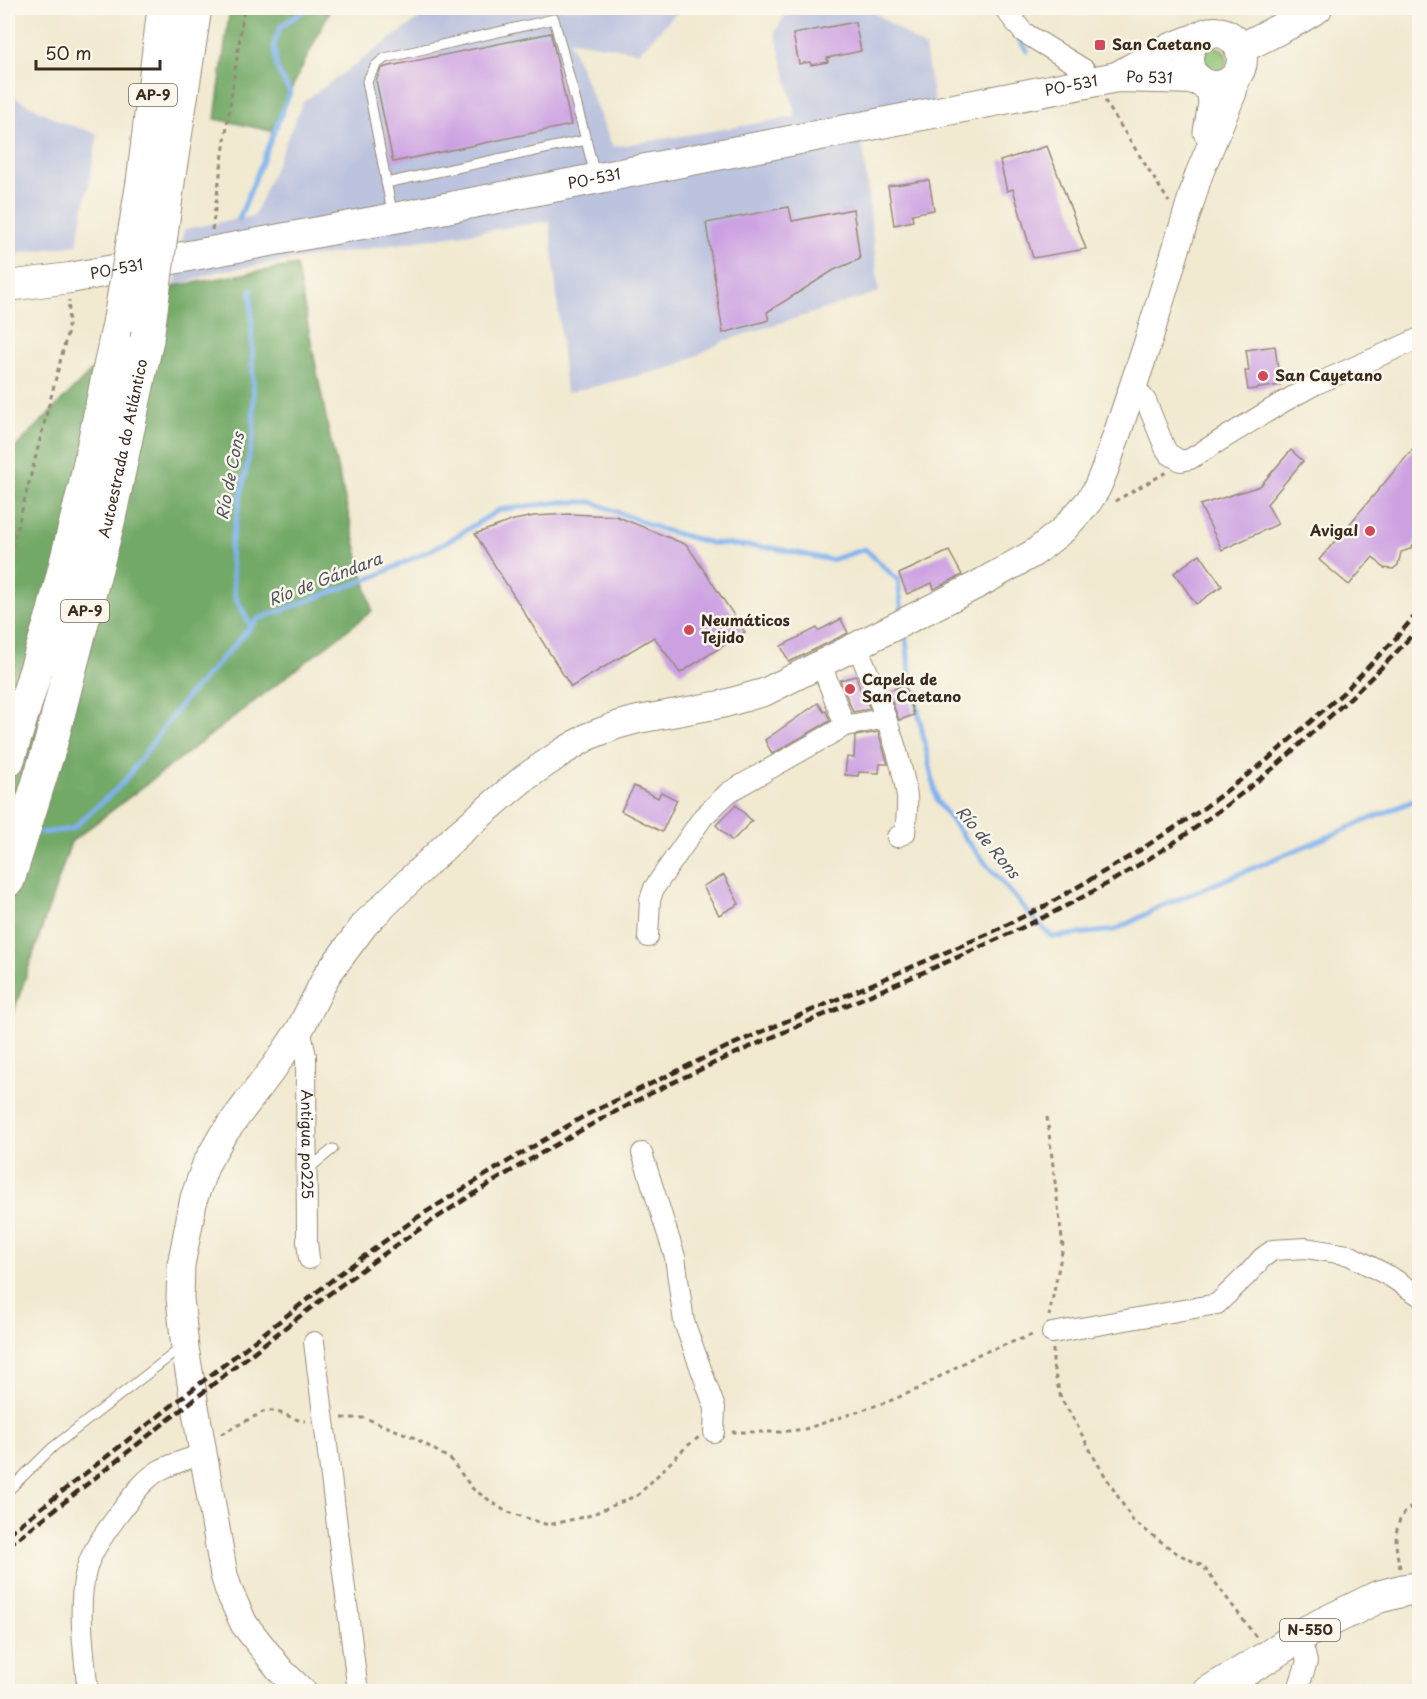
<svg xmlns="http://www.w3.org/2000/svg" width="1427" height="1699" font-family="'Playpen Sans',sans-serif">
<rect width="100%" height="100%" fill="#fbf7ec"/>
<filter id="ink" filterUnits="userSpaceOnUse"><feTurbulence type="fractalNoise" baseFrequency=".0167" numOctaves="2"/><feDisplacementMap in="SourceGraphic" scale="12" xChannelSelector="R" yChannelSelector="G"/><feConvolveMatrix kernelMatrix="1 2 1 2 8 2 1 2 1" color-interpolation-filters="sRGB"/></filter>
<filter id="wash" filterUnits="userSpaceOnUse"><feTurbulence type="fractalNoise" baseFrequency=".008" numOctaves="4" result="noise"/><feDisplacementMap in="SourceGraphic" scale="24" xChannelSelector="R" yChannelSelector="G"/><feGaussianBlur stdDeviation="1.35" result="paint"/><feColorMatrix in="noise" values="0 0 0 0 0 0 0 0 0 0 0 0 0 0 0 0 0 1.4 0 .05"/><feComposite in="paint" operator="in"/></filter>
<g filter="url(#wash)">
<rect width="100%" height="100%" fill="#f1e9d0"/>
<g fill="#bcc3de">
<polygon points="434,8 681,8 639,52 569,40 613,147 796,117 775,32 790,8 868,8 925,48 938,124 862,139 879,292 724,341 674,367 566,393 550,221 219,271 175,286 184,229 254,216 303,102"/>
<polygon points="8,94 61,122 98,134 77,245 19,253 8,280"/>
</g>
<circle fill="#8ec374" stroke="#647649" stroke-width="1.5" cx="1215" cy="59" r="12"/>
<g fill="#72a966" stroke="#566a42" stroke-width="1.5">
<polygon points="230,8 331,8 271,131 215,119"/>
<polygon points="296,265 330,438 372,611 71,842 8,1029 8,455 175,286"/>
</g>
<g fill="none" stroke-linecap="round" stroke-linejoin="round">
<g stroke="#80b2ed" stroke-width="5">
<polyline points="1018,37 1027,51"/>
<polyline points="239,219 290,92 277,69 274,44 281,26 308,8"/>
<polyline points="251,626 235,597 230,549 254,431 251,290"/>
<polyline points="905,631 910,673 937,801 967,841 1030,915 1052,937 1115,930 1160,907 1420,798"/>
<polyline points="41,833 72,829 122,784 186,698 258,619 376,576 445,543 499,510 561,502 592,502 663,530 711,543 773,548 831,560 865,549 898,580 902,612"/>
</g>
</g>
<g id="blocks">
<g fill="#cca1e2">
<polygon points="855,22 861,51 827,58 828,62 811,65 810,62 799,64 793,34"/>
<polygon points="551,33 571,125 393,162 376,80 381,69 385,67"/>
<polygon points="1047,146 1086,249 1033,258 1013,189 1007,191 1000,161"/>
<polygon points="929,180 934,210 912,214 913,221 894,225 888,186"/>
<polygon points="789,207 792,221 853,209 860,259 834,270 767,312 769,320 723,333 706,223"/>
<polygon points="1275,346 1280,385 1248,390 1245,371 1249,371 1246,350"/>
<polygon points="1419,442 1419,532 1415,544 1410,549 1401,552 1398,565 1393,569 1384,568 1373,557 1349,585 1319,560"/>
<polygon points="1291,450 1303,461 1267,504 1278,524 1222,550 1200,505 1260,486"/>
<polygon points="569,514 616,516 687,545 745,632 680,673 654,637 571,687 475,534 514,520 534,516"/>
<polygon points="949,551 962,575 934,589 932,583 907,594 899,574"/>
<polygon points="1200,554 1222,586 1196,604 1174,573"/>
<polygon points="841,619 848,633 789,662 781,646 817,628 818,631"/>
<polygon points="856,676 863,699 865,698 870,709 853,712 840,680"/>
<polygon points="905,685 914,715 899,720 888,691"/>
<polygon points="818,703 824,712 826,711 830,721 772,754 765,740"/>
<polygon points="878,732 888,764 880,764 879,773 859,772 858,776 845,775 847,757 854,758 855,736"/>
<polygon points="634,786 658,798 661,792 677,800 662,832 621,811"/>
<polygon points="736,805 752,821 732,841 716,825"/>
<polygon points="724,875 739,904 719,915 703,886"/>
</g>
</g>
</g>
<g filter="url(#ink)">
<use href="#blocks" fill-opacity="0" stroke="#968a77" stroke-width="1.5"/>
<g fill="none" stroke-linecap="round" stroke-linejoin="round">
<defs>
<g id="service">
<polyline points="386,183 586,140 593,167"/>
<polyline points="391,207 367,81 376,65 385,58 554,19 586,140"/>
<polyline points="307,1170 333,1149"/>
<polyline points="8,1491 53,1447 173,1354 182,1349"/>
</g>
<g id="minor">
<polyline points="1004,8 1023,32 1085,70"/>
<polyline points="1134,385 1146,401 1165,448 1169,454 1181,461 1190,459 1283,402 1316,384 1420,338"/>
<path d="M 857,645 C 876,694 899,743 907,796 C 908,808 906,821 905,833 L 897,837"/>
<polyline points="821,664 845,726"/>
<polyline points="648,937 650,900 654,888 703,817 729,792 845,726 886,718"/>
<path id="s1" d="M 300,1029 L 306,1056 L 307,1241 L 309,1259"/>
<polyline points="642,1153 675,1257 684,1322 715,1408 714,1432"/>
<polyline points="1052,1333 1217,1304 1248,1274 1262,1258 1273,1250 1306,1248 1349,1255 1391,1277 1420,1296"/>
<polyline points="314,1342 358,1692"/>
<path d="M 88,1692 C 84,1654 75,1594 90,1559 C 98,1541 110,1526 122,1510 C 133,1495 144,1479 160,1470 C 173,1463 189,1459 203,1454"/>
<polyline points="1297,1692 1307,1662 1300,1635"/>
</g>
<g id="secondary">
<polyline points="1207,132 1212,103 1210,86"/>
<polyline points="303,1692 281,1671 244,1624 229,1591 224,1575 185,1348 180,1298 181,1265 194,1198 206,1164 222,1136 275,1066 300,1029 327,975 365,924 410,880 457,835 498,800 523,779 564,751 589,736 618,725 636,720 723,704 765,692 977,585 1034,553 1063,530 1089,501 1097,488 1105,469 1146,348 1199,174 1233,92 1236,76"/>
</g>
<g id="primary">
<circle cx="1215" cy="59" r="27"/>
<polyline points="1240,49 1297,20 1317,8"/>
<polyline points="1117,77 1161,52 1200,37"/>
<path id="s2" d="M 8,286 L 70,278 L 400,217 L 1117,77 L 1198,79"/>
</g>
<polyline id="trunk" points="1209,1692 1269,1656 1300,1635 1378,1597 1405,1590 1420,1588"/>
<g id="motorway">
<polyline points="169,175 195,8"/>
<polyline points="143,182 164,8"/>
<polyline points="8,760 54,611 85,486 120,319"/>
<path id="s3" d="M 8,880 L 50,746 L 109,518 L 147,339"/>
</g>
</defs>
<use href="#service" stroke="#968a77" stroke-width="11"/>
<use href="#minor" stroke="#968a77" stroke-width="22"/>
<use href="#secondary" stroke="#968a77" stroke-width="29"/>
<use href="#primary" stroke="#968a77" stroke-width="32"/>
<use href="#trunk" stroke="#968a77" stroke-width="34"/>
<use href="#motorway" stroke="#968a77" stroke-width="35"/>
<g stroke="#968a77" stroke-width="3" stroke-dasharray="4.5 4.5" stroke-linecap="butt">
<polyline points="1105,101 1169,202"/>
<polyline points="212,230 244,8"/>
<polyline points="1115,501 1167,472"/>
<polyline points="8,564 68,331 69,300"/>
<polyline points="1047,1117 1063,1247 1049,1316"/>
<polyline points="1053,1349 1053,1366 1061,1399 1072,1416 1096,1461 1133,1521 1178,1554 1203,1566 1256,1637"/>
<polyline points="342,1418 365,1418 413,1437 450,1459 473,1489 505,1511 548,1525 588,1516 638,1495 686,1447 699,1437"/>
<polyline points="732,1432 781,1432 805,1429 887,1402 918,1389 979,1354 1035,1334"/>
<polyline points="221,1434 265,1411 275,1411 301,1421 305,1421"/>
<path d="M 1400,1568 C 1394,1543 1391,1513 1420,1503"/>
</g>
<use href="#service" stroke="#fff" stroke-width="9"/>
<use href="#minor" stroke="#fff" stroke-width="20"/>
<use href="#secondary" stroke="#fff" stroke-width="27"/>
<use href="#primary" stroke="#fff" stroke-width="30"/>
<use href="#trunk" stroke="#fff" stroke-width="32"/>
<use href="#motorway" stroke="#fff" stroke-width="33"/>
<g stroke="#3b2a1e" stroke-width="4.5" stroke-dasharray="9 4.5" stroke-linecap="butt">
<polyline points="8,1534 341,1273 418,1217 497,1168 586,1115 729,1046 988,934 1045,906 1134,854 1200,811 1267,760 1344,692 1395,639 1420,610"/>
<path d="M 8,1546 C 66,1501 124,1455 182,1409 C 260,1347 337,1285 420,1229 C 474,1192 530,1159 587,1127 C 736,1044 899,989 1052,913 C 1128,875 1201,828 1266,774 C 1284,760 1300,744 1317,728 C 1353,696 1388,663 1420,626"/>
</g>
<defs>
<g id="motorway-bridge">
<polyline points="120,319 143,182"/>
<polyline points="147,339 169,175"/>
</g>
</defs>
<use href="#motorway-bridge" stroke="#968a77" stroke-width="35" stroke-linecap="butt"/>
<use href="#motorway-bridge" stroke="#fff" stroke-width="33"/>
</g>
</g>
<g fill="#d1495b" stroke="#fbf7ec" stroke-width="2">
<rect x="1094" y="39" width="12" height="12" rx="3"/>
<circle cx="1263" cy="376" r="6"/>
<circle cx="1370" cy="531" r="6"/>
<circle cx="689" cy="630" r="6"/>
<circle cx="850" cy="689" r="6"/>
</g>
<g text-anchor="middle" stroke-width="5" stroke-linejoin="round" paint-order="stroke">
<g fill="#fbf7ec" stroke="#75685c" stroke-width="1.5">
<rect x="129" y="84" width="48" height="22" rx="4.5"/>
<rect x="61" y="600" width="48" height="22" rx="4.5"/>
<rect x="1280" y="1619" width="60" height="22" rx="4.5"/>
</g>
<g font-size="14" font-weight="bold" fill="#3b2a1e">
<text x="153" y="100">AP-9</text>
<text x="85" y="616">AP-9</text>
<text x="1310" y="1635">N-550</text>
</g>
<g font-size="15" font-weight="bold" fill="#3b2a1e" stroke="#fbf7ec" text-anchor="start">
<text x="1112" y="50">San Caetano</text>
<text x="1275" y="381">San Cayetano</text>
<text x="1358" y="536" text-anchor="end">Avigal</text>
<text x="701" y="626">Neumáticos<tspan x="701" dy="17">Tejido</tspan></text>
<text x="862" y="685">Capela de<tspan x="862" dy="17">San Caetano</tspan></text>
</g>
<g font-size="15" fill="#3b2a1e" stroke="#fbf7ec">
<text dy="5" stroke="none"><textPath href="#s2" startOffset="1161">Po 531</textPath></text>
<text dy="5" stroke="none"><textPath href="#s2" startOffset="1082">PO-531</textPath></text>
<text dy="5" stroke="none"><textPath href="#s2" startOffset="596">PO-531</textPath></text>
<text dy="5" stroke="none"><textPath href="#s2" startOffset="110">PO-531</textPath></text>
<text dy="5" stroke="none"><textPath href="#s3" startOffset="447">Autoestrada do Atlántico</textPath></text>
<text dy="5" stroke="none"><textPath href="#s1" startOffset="116">Antigua po225</textPath></text>
</g>
<g font-size="16" font-style="italic" fill="#50535c" stroke="#fbf7ec">
<text transform="translate(230 476) rotate(-79)" y="6">Río de Cons</text>
<text transform="translate(325 579) rotate(-21)" y="6">Río de Gándara</text>
<text transform="translate(988 842) rotate(50)" y="6">Río de Rons</text>
</g>
</g>
<rect width="1427" height="1699" fill="none" stroke="#fbf7ec" stroke-width="30"/>
<path d="M36 60v9h124v-9" fill="none" stroke="#3b2a1e" stroke-width="3"/>
<text x="45" y="60" font-size="18" fill="#3b2a1e" stroke="#fbf7ec" stroke-width="4.5" paint-order="stroke">50 m</text>
</svg>
